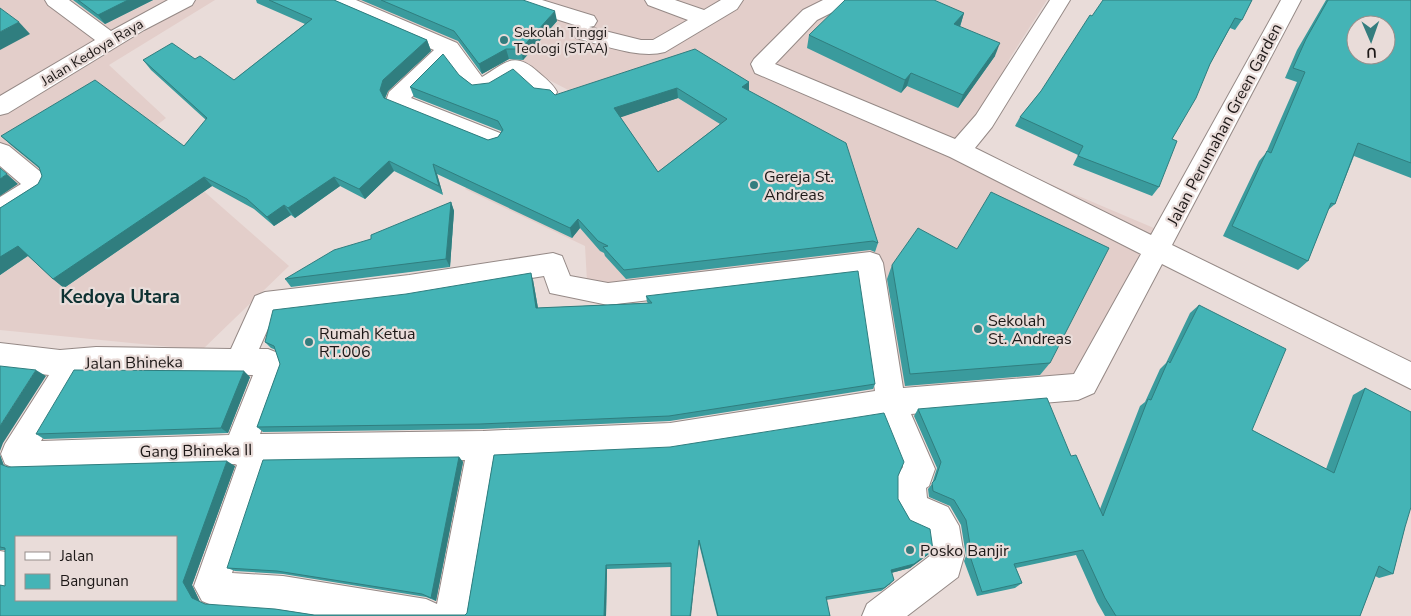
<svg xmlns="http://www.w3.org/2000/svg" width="1411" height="616" font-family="'Nunito Sans',sans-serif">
<rect width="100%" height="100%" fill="#e9dcd9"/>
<g fill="#e3ceca">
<polygon points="0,0 215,0 109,65 166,118 142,137 289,266 202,350 0,330"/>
<polygon points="340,0 1047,0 1010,58 970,150 1175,237 1101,383 1041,382 902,386 874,259 588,300 585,246 465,189 506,142 572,92 513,61 452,43"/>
</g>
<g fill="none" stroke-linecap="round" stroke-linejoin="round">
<defs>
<g id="minor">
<polygon points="45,0 69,0 111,31 168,0 195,0 192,5 144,30 8,113 0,115 0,96 95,40 48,5"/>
<path d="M 328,0 L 356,0 L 457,43 L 482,77 C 505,63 514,50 538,72 C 545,78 553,84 557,92 L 554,98 C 537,103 527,88 516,77 C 475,103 474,101 447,62 L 411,98 L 500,133 L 504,139 L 500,145 L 492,148 L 484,145 L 389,107 L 386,101 L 389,92 L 434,50 L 331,5 Z"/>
<path d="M 509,0 L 542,0 L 594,16 L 597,21 L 594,26 L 589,27 L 641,40 L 653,40 L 688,20 L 648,5 L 645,0 L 675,0 L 704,10 L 721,0 L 743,0 L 737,9 L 665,52 C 639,59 602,45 576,38 L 573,33 L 576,28 L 581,27 L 512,5 Z"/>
<path d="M 823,0 L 850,0 L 847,5 L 817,20 L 775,64 L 955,139 L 976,115 L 1050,0 L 1070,0 L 992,127 L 975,148 L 1151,235 L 1281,0 L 1301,0 L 1172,245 L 1411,362 L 1411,389 L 1162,264 L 1094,393 L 1078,400 L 911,414 L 935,469 L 929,486 L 926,488 L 927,498 L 948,507 L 959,526 L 964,556 L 958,577 L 907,616 L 862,616 L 867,604 L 931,555 L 928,532 L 908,523 C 894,507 890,485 903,467 L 882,417 L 670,451 L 496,459 L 469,616 L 321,616 L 283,610 L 214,606 L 202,601 L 194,586 L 237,465 L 235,464 L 20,471 L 5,464 L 1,454 L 5,444 L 49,375 L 0,369 L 0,343 L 60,350 L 96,347 L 231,349 L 255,296 L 265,292 L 409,275 L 553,253 L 562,256 L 570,276 L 608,283 L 870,252 L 879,255 L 883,263 L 903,388 L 1074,374 L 1141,254 L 950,157 L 755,73 L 751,64 L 754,59 L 803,10 ZM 858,275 L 875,391 L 670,423 L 483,431 L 260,434 L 284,369 L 278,353 L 268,349 L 259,349 L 274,315 L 409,298 L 544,276 L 550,293 L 608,305 ZM 96,373 L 253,375 L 229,435 L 41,441 L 81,374 ZM 465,460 L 437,604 L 426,599 L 283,576 L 232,573 L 268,463 Z"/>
<polygon points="0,143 9,146 48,178 51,185 48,192 9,217 0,220 0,197 21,184 0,166"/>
<polygon points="0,551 16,554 16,588 0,585"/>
</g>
</defs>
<use href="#minor" stroke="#958986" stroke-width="2"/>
<use href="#minor" fill="#fff" fill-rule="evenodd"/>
</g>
<g fill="#3a9b9d" fill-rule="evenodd">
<polygon points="73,0 153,0 105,24"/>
<path d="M 256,0 L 334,0 L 427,40 L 431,51 L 388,91 L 385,99 L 488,140 L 498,137 L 501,132 L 501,131 L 414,97 L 410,87 L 459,75 L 472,85 L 534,88 L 555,95 L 749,82 L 749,91 L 878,243 L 875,252 L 870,250 L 626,279 L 605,256 L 604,253 L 600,251 L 580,228 L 572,238 L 437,174 L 443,195 L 394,171 L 365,199 L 340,186 L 295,218 L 291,215 L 274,226 L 254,209 L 212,186 L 64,288 L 53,279 L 28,256 L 0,275 L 0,208 L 38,184 L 42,176 L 40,169 L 12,146 L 1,136 L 184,146 L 206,120 L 151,70 L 143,60 L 195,59 L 234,80 L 305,24 L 257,3 ZM 678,98 L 720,124 L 658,172 L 620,117 Z"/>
<polygon points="361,0 523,0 557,21 523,60 509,59 482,74 458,41"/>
<polygon points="1252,0 1242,20 1235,30 1230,28 1210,64 1172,139 1159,187 1152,196 1073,165 1078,155 1015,126 1020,117 1041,91"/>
<polygon points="1326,0 1411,0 1411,178 1354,156 1335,204 1328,210 1308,261 1298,270 1223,236 1259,161 1266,153 1297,82 1285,78 1297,50"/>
<polygon points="964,13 960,27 995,56 958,108 907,86 901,93 807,48 809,35"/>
<polygon points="451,202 454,211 450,267 291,287 285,279"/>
<polygon points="892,265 1050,363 1040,375 905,386 887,279"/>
<polygon points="533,280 538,308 648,303 647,302 646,296 875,384 873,389 670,421 483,429 263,432 257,427 280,364 276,350 271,348 265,342"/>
<polygon points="1199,305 1252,430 1326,469 1353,395 1365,388 1405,527 1393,574 1379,578 1375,576 1360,616 1105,616 1097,602 1076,555 1016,568 1022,583 1015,588 977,596 964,561 966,556 961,525 950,506 929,497 928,489 932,484 937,468 914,416 918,409 1071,456 1100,509 1140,406 1145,402 1160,369 1166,363 1190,313"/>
<polygon points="250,377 228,433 44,439 36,434"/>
<polygon points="0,455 4,466 8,467 235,466 192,585 200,602 206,605 314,615 465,615 467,613 494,455 898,476 898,499 929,554 910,568 891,573 890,584 881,591 826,600 830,616 717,616 699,544 671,567 607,569 606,616 0,616 5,586 5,550 0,550"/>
<polygon points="459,457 463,462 436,601 426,597 283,574 235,571 227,568"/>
</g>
<g fill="#307e7f">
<polygon points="128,0 153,0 105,24 98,15"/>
<polygon points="555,11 557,21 523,60 521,49"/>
<polygon points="964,13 960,26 950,37 954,24"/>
<polygon points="19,22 30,34 0,50 0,32"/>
<polygon points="427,40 431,51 388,91 384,100 380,90 383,80"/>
<polygon points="1000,43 995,56 958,108 963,95"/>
<polygon points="506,49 509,59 482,74 479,64"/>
<polygon points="911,73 907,86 901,93 905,80"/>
<polygon points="749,82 749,92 742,87"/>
<polygon points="677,88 678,98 616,119 614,108"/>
<polygon points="389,161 394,171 365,199 359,189"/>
<polygon points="433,164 437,174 443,195 439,186"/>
<polygon points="7,174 18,184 0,196 0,179"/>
<polygon points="204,177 212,186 64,288 53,279"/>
<polygon points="334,177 340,186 295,218 288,208"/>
<polygon points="451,202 454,211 450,267 446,259"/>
<polygon points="284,205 291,215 274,226 267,217"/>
<polygon points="578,219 580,228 572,238 570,228"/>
<polygon points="18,246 29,255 0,275 0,257"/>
<polygon points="531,273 533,280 539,314 536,308"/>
<polygon points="36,370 46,376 3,443 0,451 0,426"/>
<polygon points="244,371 250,377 228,433 221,428"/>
<polygon points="0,455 4,466 0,464"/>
<polygon points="459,457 463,462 436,601 431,598"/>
<polygon points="227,461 235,466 192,585 200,602 214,608 192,598 183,582"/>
<polygon points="699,540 691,616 690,616"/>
<polygon points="933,550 929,554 910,568 887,574 891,570"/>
<polygon points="606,565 607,569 606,616 604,616"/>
<polygon points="894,580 890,584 881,591 884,588"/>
</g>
<g fill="#44b4b6" stroke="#307e7f" fill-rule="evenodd">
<polygon points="78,0 128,0 98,15"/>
<path d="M 269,0 L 334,0 L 427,40 L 383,80 L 380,90 L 384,98 L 488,140 L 498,137 L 503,130 L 498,121 L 410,87 L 443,54 L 459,75 L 472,85 L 489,83 L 513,69 L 534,88 L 550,90 L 555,95 L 695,49 L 749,82 L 742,87 L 846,143 L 878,243 L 873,241 L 624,270 L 603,247 L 608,246 L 598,241 L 578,219 L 570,228 L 433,164 L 439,186 L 389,161 L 359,189 L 334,177 L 288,208 L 284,205 L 267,217 L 247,199 L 204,177 L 53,279 L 18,246 L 0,257 L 0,208 L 38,184 L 42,176 L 39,167 L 1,136 L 95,80 L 184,146 L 207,118 L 143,60 L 172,43 L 195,59 L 200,56 L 234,80 L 312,19 ZM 677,88 L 727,119 L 658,172 L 614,108 Z"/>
<polygon points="381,0 523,0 555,11 521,49 506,49 479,64 454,31"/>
<polygon points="845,0 934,0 964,13 954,24 1000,43 963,95 911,73 905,80 809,35"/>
<polygon points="1103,0 1252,0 1242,20 1235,18 1210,64 1196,98 1172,139 1177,141 1159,187 1078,156 1083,146 1020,117 1041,91 1090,15 1092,16"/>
<path d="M 1328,0 L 1411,0 L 1411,163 L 1358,143 L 1335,204 L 1331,203 L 1308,261 L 1232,226 L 1267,151 L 1271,153 L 1305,72 L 1293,68 L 1306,39 ZM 1356,25 L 1386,25 L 1386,55 L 1356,55 Z"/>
<polygon points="0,8 19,22 0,32"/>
<polygon points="0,168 7,174 0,179"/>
<polygon points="991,192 1109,248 1050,363 910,374 892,265 918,228 957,249"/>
<polygon points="451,202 446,259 285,279 334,250 371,239 371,235"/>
<polygon points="858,271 875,384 669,416 480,424 257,427 280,364 274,346 265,342 273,310 406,294 531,273 536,308 652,303 646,296"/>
<polygon points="1199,305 1286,349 1252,430 1334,473 1365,388 1411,412 1411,507 1405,527 1393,574 1379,566 1360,616 1116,616 1105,598 1083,550 1014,564 1022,583 982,592 970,556 971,551 966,520 954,500 933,491 932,483 935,480 941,462 918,409 1047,398 1071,456 1076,455 1103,516 1148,399 1151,400 1168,361 1170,363"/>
<polygon points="0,366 36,370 0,426"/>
<polygon points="74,370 244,371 221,428 36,434"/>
<path d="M 884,413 L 904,462 L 898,476 L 898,499 L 910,520 L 930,529 L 933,550 L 914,564 L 891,570 L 894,580 L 884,588 L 826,597 L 830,616 L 718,616 L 699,540 L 690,616 L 671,616 L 671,563 L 606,565 L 604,616 L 0,616 L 0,585 L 5,586 L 5,548 L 0,547 L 0,464 L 8,467 L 227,461 L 183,582 L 192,598 L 205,604 L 275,609 L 314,615 L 465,615 L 467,613 L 494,455 L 670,447 ZM 16,537 L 176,537 L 176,600 L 16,600 Z"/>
<polygon points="459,457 431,598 422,594 277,571 227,568 263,460"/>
</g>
<g fill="#347d7e" stroke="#e9dcd9" stroke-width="2">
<circle cx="504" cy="40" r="5"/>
<circle cx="754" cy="185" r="5"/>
<circle cx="978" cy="329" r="5"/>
<circle cx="309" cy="342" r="5"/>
<circle cx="910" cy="550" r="5"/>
</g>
<g text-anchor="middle" stroke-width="4.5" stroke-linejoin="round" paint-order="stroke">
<g font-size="14" fill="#1d1817" stroke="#e9dcd9" text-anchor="start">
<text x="514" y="37">Sekolah Tinggi<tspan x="514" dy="16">Teologi (STAA)</tspan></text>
</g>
<g font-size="14" fill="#1d1817" stroke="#e9dcd9">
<text transform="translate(92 52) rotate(-31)" y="5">Jalan Kedoya Raya</text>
</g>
<g font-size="16" fill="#1d1817" stroke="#e9dcd9">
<text transform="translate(1224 124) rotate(-62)" y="6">Jalan Perumahan Green Garden</text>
<text transform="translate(134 362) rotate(-1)" y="6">Jalan Bhineka</text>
<text transform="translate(196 450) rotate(-1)" y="6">Gang Bhineka II</text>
</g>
<g font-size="16" fill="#1d1817" stroke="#e9dcd9" text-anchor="start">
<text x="764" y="182">Gereja St.<tspan x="764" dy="18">Andreas</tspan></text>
<text x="988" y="326">Sekolah<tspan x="988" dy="18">St. Andreas</tspan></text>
<text x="319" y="339">Rumah Ketua<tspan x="319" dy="18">RT.006</tspan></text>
<text x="920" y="556">Posko Banjir</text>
</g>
<g font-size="19" font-weight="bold" fill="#0e3132" stroke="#e9dcd9">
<text x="120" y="303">Kedoya Utara</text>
</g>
</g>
<rect x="15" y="536" width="162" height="65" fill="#e9dcd9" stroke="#978e8b"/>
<rect x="25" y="552" width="25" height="8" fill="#ffffff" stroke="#978e8b"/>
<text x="60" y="561" font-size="15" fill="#1d1817">Jalan</text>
<rect x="25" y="574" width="25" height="15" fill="#44b4b6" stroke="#978e8b"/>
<text x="60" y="586" font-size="15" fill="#1d1817">Bangunan</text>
<g transform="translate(1371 40) rotate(178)"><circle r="24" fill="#e9dcd9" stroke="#978e8b"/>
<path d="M0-4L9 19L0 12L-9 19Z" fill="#347d7e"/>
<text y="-8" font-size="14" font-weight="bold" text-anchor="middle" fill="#1d1817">U</text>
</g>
</svg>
